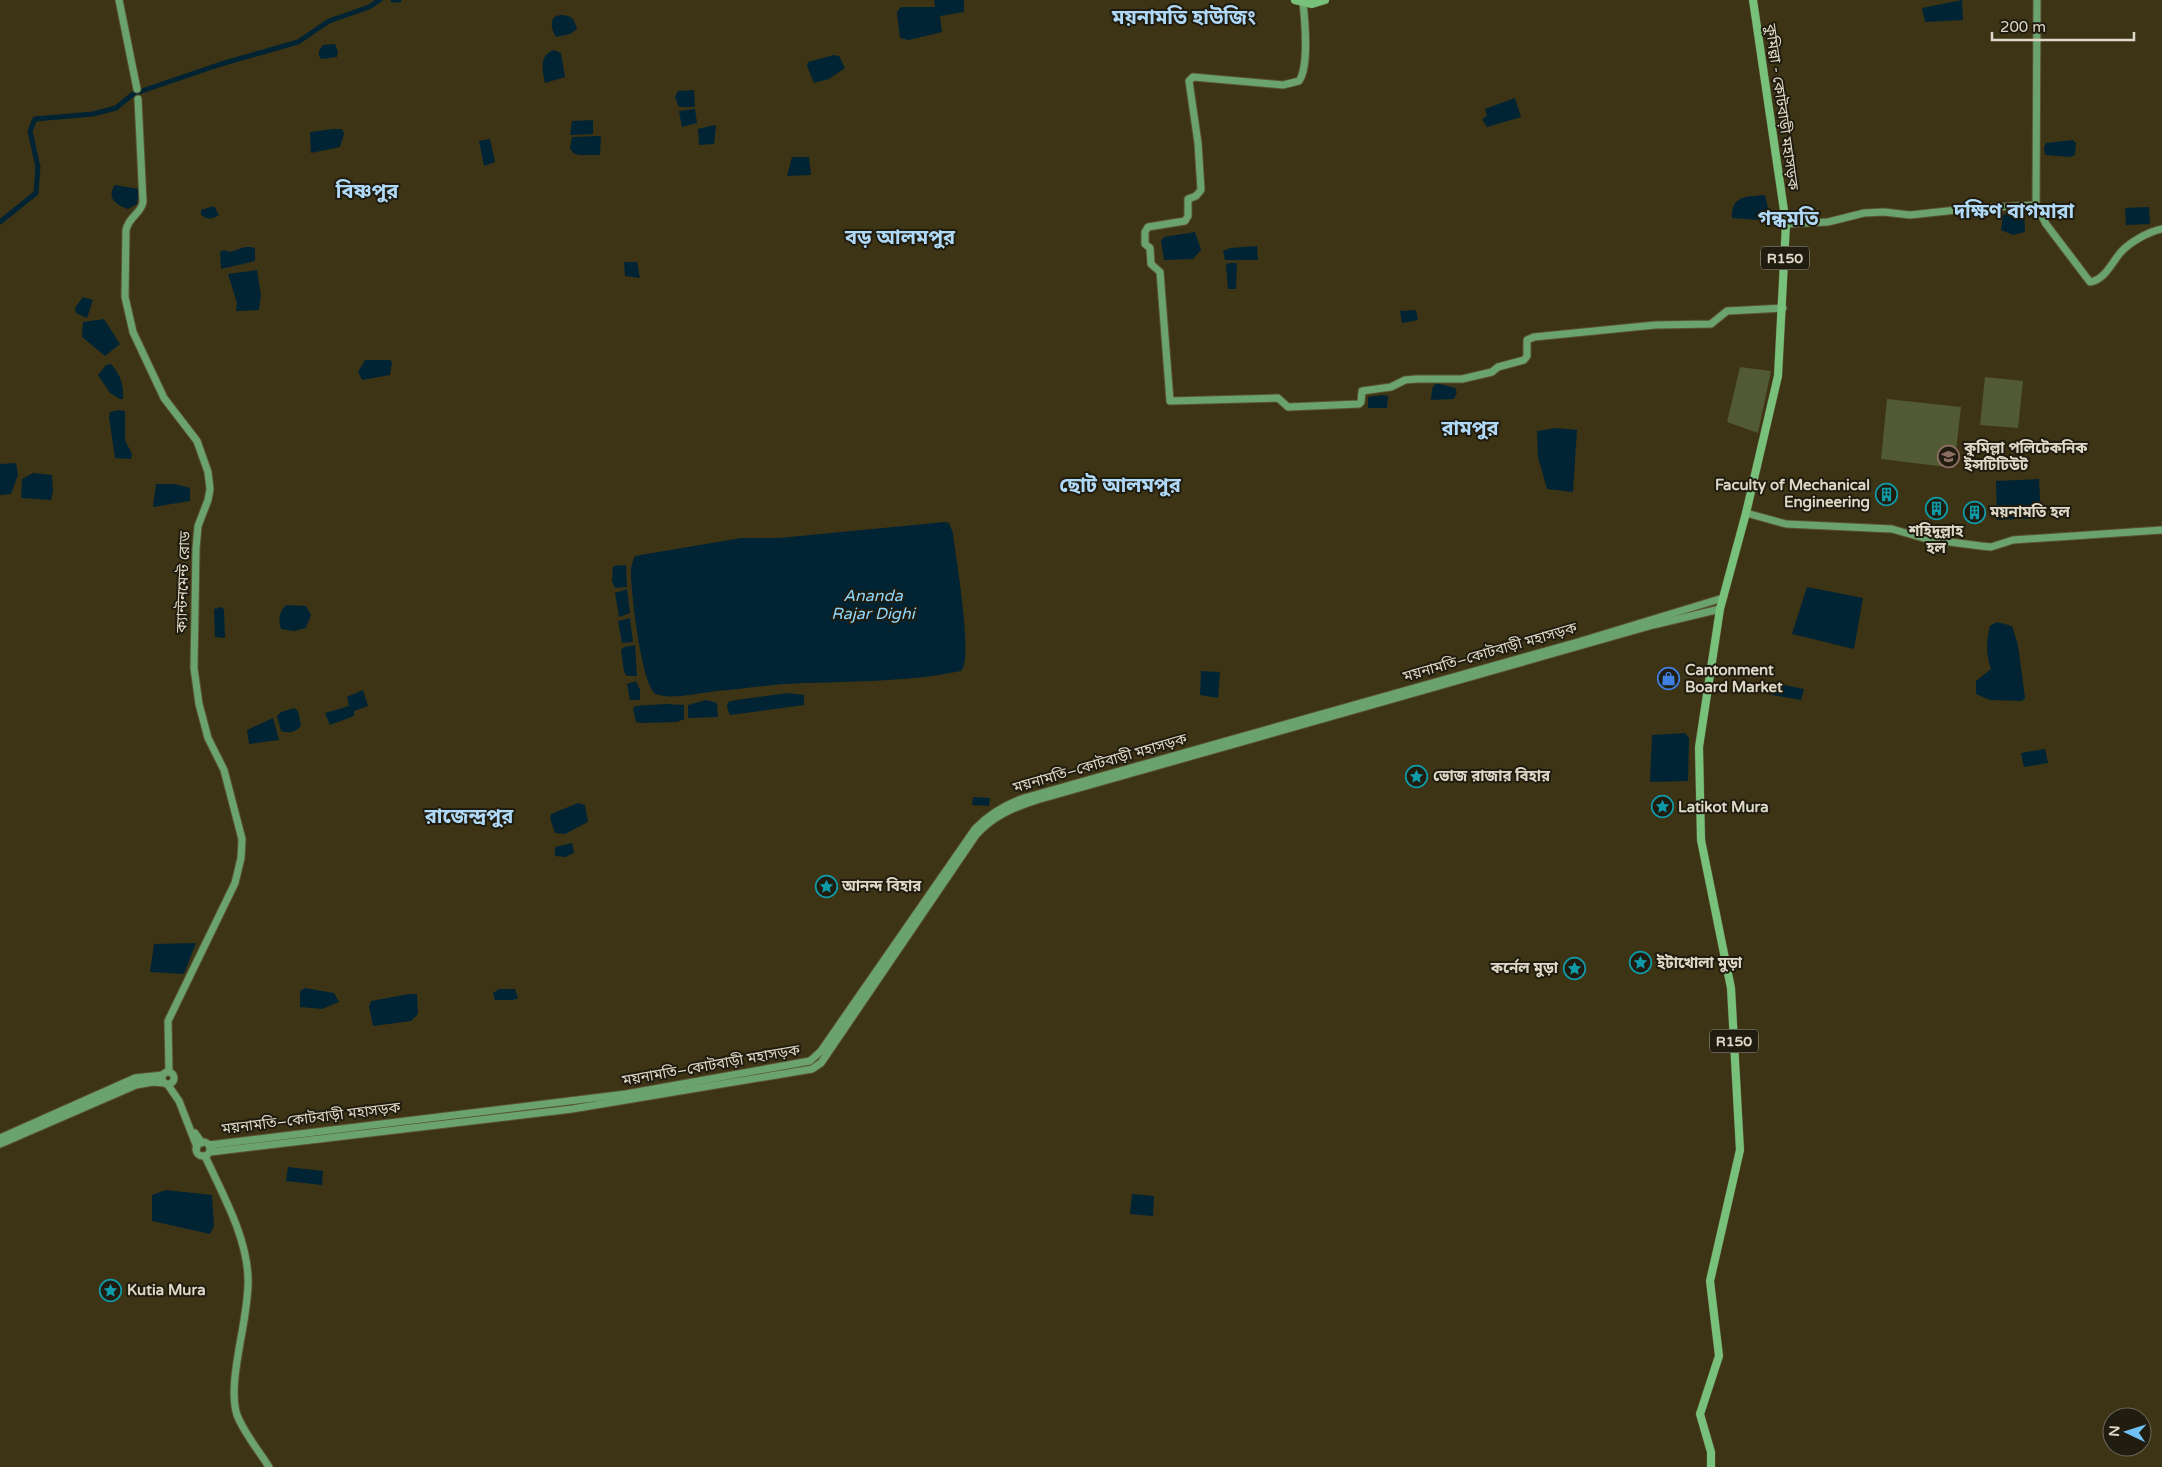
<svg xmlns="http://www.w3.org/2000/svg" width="2162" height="1467" font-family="'Varela Round','Noto Sans Bengali',sans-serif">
<rect width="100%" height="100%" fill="#3d3415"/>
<g fill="#525a34">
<polygon points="1740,367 1771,371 1758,433 1727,422"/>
<polygon points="1985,377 2023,381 2018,428 1980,425"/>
<polygon points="1887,399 1961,407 1954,468 1881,459"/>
</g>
<g fill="#002434">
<polygon points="934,0 964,0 964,12 940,16 942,32 909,40 900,38 897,12 901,7 935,7"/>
<polygon points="1962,0 1963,20 1925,22 1922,8"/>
<path d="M 560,15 C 572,15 574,19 577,29 L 570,34 L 556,37 C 552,31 550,24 554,17 Z"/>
<polygon points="335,44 338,52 337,57 321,59 319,56 319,51 323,45"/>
<path d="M 554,50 L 561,53 L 565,77 L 545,83 C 542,69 539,55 554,50 Z"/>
<polygon points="834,55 839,56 845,68 829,79 814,83 807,66 808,62"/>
<polygon points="694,90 695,107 679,107 675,97 678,91"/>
<polygon points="1515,98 1521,117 1487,127 1482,119 1487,116 1485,109"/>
<polygon points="695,109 697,123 682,127 679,111"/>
<polygon points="593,120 593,134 570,135 572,121"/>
<polygon points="714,125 716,126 714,144 699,145 698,129"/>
<polygon points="333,129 342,129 344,134 340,147 311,153 310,132"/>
<polygon points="572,137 601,136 600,155 579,155 573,153 570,148"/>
<polygon points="490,139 495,162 484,166 479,141"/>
<polygon points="2073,140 2076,143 2075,155 2070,157 2045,155 2044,148 2046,143"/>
<polygon points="792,157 809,157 811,175 787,176"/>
<path d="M 115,185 L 139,189 L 137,204 L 128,209 C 116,205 106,198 115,185 Z"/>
<path d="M 1765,195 L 1770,217 L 1759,220 L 1732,218 C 1731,195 1746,197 1765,195 Z"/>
<path d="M 214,206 L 219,215 C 212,219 208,220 201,215 L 201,210 Z"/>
<polygon points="2149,207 2150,224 2126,225 2125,208"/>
<polygon points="2024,210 2025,232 2013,235 2001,230 2003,215"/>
<polygon points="1195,232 1201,250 1193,259 1164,260 1161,241 1164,237"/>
<polygon points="1257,246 1258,260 1225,260 1223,251 1230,248"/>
<polygon points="245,247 252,247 255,249 255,261 221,269 220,252 224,250 230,252"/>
<polygon points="624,262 637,262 640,278 625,276"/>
<polygon points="1231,263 1237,263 1236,289 1228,289 1226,264"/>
<polygon points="257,270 261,295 259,310 236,311 237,303 228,274"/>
<polygon points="83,297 93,300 87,318 76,313 75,308"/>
<polygon points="1416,310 1418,320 1402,323 1400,311"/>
<polygon points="104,319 120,344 105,356 82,337 83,322"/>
<polygon points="365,360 390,360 392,362 390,375 362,380 358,372"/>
<path d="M 111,364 C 120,374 124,385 123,399 L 120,399 L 110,393 L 98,375 L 106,365 Z"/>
<polygon points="1436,383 1455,388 1457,392 1454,399 1431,400 1432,389"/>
<polygon points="1383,395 1388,396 1387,408 1368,408 1368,397"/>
<polygon points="118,410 125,411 125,440 132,454 131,459 115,458 109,417 110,412"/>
<polygon points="1556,428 1577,430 1573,492 1547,489 1538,457 1537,431"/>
<polygon points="16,463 18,475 11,494 0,495 0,464"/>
<polygon points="33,473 52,475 53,491 51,500 21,498 22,479"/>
<polygon points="2039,479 2041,518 1997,520 1996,481"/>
<polygon points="156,484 175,484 190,488 190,501 153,507"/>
<path d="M 945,522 L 949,523 L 953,533 C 955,555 974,659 961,671 C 903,683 843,681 784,684 C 761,686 739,689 716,691 C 701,693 669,700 656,694 C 642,689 630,587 631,570 C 631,565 633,560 635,556 L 741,538 L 779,538 Z"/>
<polygon points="626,565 627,587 615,588 612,581 613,566"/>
<polygon points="1807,587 1863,598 1854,649 1792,634"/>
<polygon points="627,589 630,613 619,617 615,593"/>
<path d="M 286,605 L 306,606 L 311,615 L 306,628 L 294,631 L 281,629 C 278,619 279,612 286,605 Z"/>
<polygon points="222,607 224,610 225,638 215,637 214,609"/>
<polygon points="630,618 633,642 622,643 618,621"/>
<path d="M 1997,622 L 2012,626 L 2018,645 L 2025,698 L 2022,701 L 1990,700 L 1976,694 L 1976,681 L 1991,669 C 1986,655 1986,640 1990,626 Z"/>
<polygon points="635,645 637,676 627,676 624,672 621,650 624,647"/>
<polygon points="1201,671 1220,672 1218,698 1200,695"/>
<polygon points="636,681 640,690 640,700 630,700 627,684"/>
<polygon points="1769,682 1804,689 1801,700 1767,694"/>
<polygon points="363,690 368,706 354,711 354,716 330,725 325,713 349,706 347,697"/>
<polygon points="788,693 804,695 804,705 730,715 727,707 728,702 736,700"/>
<polygon points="706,700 717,703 718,717 688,718 688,705"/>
<polygon points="665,704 684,705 684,719 677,722 641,723 636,722 633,709 635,706"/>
<path d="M 294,708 L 298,711 L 301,725 C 297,732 289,734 281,731 L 277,716 L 281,712 Z"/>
<polygon points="273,718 279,740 249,744 247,730"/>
<polygon points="1685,733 1689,738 1688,781 1650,782 1652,735"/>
<polygon points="2045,749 2048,763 2024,767 2021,753"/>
<polygon points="973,797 990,798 989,806 972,805"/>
<polygon points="578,803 585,805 588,822 565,834 555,833 550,818 551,814"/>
<polygon points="572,843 574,853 565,857 555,856 555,847"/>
<polygon points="196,943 184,974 150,972 154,944"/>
<polygon points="305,988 334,993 339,1002 322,1009 300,1007 300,991"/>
<polygon points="499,989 515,989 518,998 513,1000 495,1000 493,993"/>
<polygon points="409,994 417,994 418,1014 411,1021 373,1026 369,1007 371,1001"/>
<polygon points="288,1167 323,1171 322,1185 286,1181"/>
<polygon points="166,1190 212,1195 214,1226 210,1234 152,1221 152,1195"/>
<polygon points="1132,1194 1154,1196 1153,1216 1130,1214"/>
</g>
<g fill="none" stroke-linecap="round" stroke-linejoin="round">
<g stroke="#002434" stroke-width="5">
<polyline points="393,0 399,0"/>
<polyline points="0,222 36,193 38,167 30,131 35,119 93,114 116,108 133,94 221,64 298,42 329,21 369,7 380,0"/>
</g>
<defs>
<g id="secondary">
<polyline points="119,0 137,89"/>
<path d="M 1303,3 C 1305,21 1309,67 1299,81 L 1283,85 L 1193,77 L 1189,81 L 1198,143 L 1201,190 L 1196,196 L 1188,199 L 1188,216 L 1185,221 L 1148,227 L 1145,232 L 1145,244 L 1150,248 L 1151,264 L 1160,272 L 1170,401 L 1278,398 L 1288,407 L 1359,404 L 1361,402 L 1362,391 L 1391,387 L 1405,380 L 1417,379 L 1462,379 L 1492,372 L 1498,367 L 1524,360 L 1527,356 L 1527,340 L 1534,337 L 1655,325 L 1711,324 L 1727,311 L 1783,308"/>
<path d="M 138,99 L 143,202 C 141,214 129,216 126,230 L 125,297 L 133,332 L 164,398 L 197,441 L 208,472 L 210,489 L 208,500 L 198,526 L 196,549 L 194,668 L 199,704 L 208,738 L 224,770 L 242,839 L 241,858 L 235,883 L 168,1021 L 169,1072"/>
<polyline points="2036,205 2037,0"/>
<path d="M 1786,224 L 1828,222 L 1864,213 L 1884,212 L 1910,215 L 1966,209 L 2036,205 L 2046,224 L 2090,282 C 2105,280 2112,262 2121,252 C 2130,242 2148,232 2162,229"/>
<polyline points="1746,513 1786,524 1892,529 1927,539 1981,546 1991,547 2013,540 2162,530"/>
<circle cx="168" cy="1078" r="6"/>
<polyline points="168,1085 179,1101 197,1147"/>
<polyline points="195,1133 202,1143"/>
<polyline points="0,1138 135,1078 163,1075"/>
<circle cx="203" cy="1149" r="7"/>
<polyline points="0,1144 136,1085 153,1082 164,1083"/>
<path d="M 209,1145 L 626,1094 L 810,1061 L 821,1051 L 975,829 C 989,814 1004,805 1024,798 L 1578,642 L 1723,598"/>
<path d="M 210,1152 L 572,1109 L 812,1069 L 821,1063 L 976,835 C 993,816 1012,808 1037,800 L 1653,625 L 1720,609"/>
<path d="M 205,1156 C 222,1193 247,1237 248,1278 C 250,1317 226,1381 237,1415 C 244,1433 259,1451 269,1467"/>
</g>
<g id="primary">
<polyline points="1295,0 1312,4 1325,0"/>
<polyline points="1711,1467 1711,1452 1700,1414 1719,1356 1710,1281 1740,1150 1731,988 1701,840 1699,747 1720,609 1746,513 1778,376 1786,224 1753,0"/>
</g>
</defs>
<use href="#secondary" stroke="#5a5235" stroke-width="9"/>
<use href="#primary" stroke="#5a5235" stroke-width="9"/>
<use href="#secondary" stroke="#6aa36d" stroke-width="7"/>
<use href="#primary" stroke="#77c17b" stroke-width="8"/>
</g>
<defs>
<symbol id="university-ring" viewBox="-11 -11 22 22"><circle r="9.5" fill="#201c0f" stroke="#8d6e63" stroke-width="1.5"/><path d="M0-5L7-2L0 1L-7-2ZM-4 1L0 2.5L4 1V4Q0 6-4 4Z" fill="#8d6e63"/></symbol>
<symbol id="building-ring" viewBox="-11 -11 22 22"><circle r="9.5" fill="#201c0f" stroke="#0f9aa8" stroke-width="1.5"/><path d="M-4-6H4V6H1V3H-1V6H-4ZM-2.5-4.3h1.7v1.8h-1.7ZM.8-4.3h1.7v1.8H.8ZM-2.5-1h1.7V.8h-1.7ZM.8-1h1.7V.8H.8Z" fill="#0f9aa8"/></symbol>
<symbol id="shop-ring" viewBox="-11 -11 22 22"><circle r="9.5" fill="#201c0f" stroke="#3f7fe0" stroke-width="1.5"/><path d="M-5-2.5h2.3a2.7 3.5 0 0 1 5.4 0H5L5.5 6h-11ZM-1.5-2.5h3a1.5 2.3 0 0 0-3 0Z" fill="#3f7fe0"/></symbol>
<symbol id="sight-ring" viewBox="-11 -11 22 22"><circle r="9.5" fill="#201c0f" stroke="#0f9aa8" stroke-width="1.5"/><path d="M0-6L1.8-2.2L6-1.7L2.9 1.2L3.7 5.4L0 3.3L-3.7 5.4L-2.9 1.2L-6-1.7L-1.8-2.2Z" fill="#0f9aa8"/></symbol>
</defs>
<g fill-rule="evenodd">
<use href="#university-ring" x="1936" y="444" width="25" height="25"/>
<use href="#building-ring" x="1874" y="482" width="25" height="25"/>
<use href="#building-ring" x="1924" y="496" width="25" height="25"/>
<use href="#building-ring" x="1962" y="500" width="25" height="25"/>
<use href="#shop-ring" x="1656" y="666" width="25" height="25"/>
<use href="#sight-ring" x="1404" y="764" width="25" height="25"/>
<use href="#sight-ring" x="1650" y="794" width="25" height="25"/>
<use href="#sight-ring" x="814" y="874" width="25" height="25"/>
<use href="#sight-ring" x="1628" y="950" width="25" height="25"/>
<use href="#sight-ring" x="1562" y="956" width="25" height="25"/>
<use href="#sight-ring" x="98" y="1278" width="25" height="25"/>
</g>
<g text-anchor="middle" stroke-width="4" stroke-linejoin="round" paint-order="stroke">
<g fill="#201c0f" stroke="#a4a090" stroke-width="1">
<rect x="1761" y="246.5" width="48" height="23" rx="4"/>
<rect x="1710" y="1029.5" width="48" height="23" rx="4"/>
</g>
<g font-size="14" font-weight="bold" fill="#ddd8c7">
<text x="1785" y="263">R150</text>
<text x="1734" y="1046">R150</text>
</g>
<g font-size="15" fill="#ddd8c7" stroke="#201c0f">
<text transform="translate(1782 107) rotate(82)" y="5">কুমিল্লা - কোটবাড়ী মহাসড়ক</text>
<text transform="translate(183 582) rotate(-88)" y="5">ক্যান্টনমেন্ট রোড</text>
<text transform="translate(1490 652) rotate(-16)" y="5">ময়নামতি–কোটবাড়ী মহাসড়ক</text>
<text transform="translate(1100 763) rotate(-16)" y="5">ময়নামতি–কোটবাড়ী মহাসড়ক</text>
<text transform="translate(711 1065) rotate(-10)" y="5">ময়নামতি–কোটবাড়ী মহাসড়ক</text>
<text transform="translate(311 1118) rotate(-7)" y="5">ময়নামতি–কোটবাড়ী মহাসড়ক</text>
</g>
<g font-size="15" font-weight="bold" fill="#ddd8c7" stroke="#201c0f" text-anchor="start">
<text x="1964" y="453">কুমিল্লা পলিটেকনিক<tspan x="1964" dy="17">ইন্সটিটিউট</tspan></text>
<text x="1870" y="490" text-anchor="end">Faculty of Mechanical<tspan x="1870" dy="17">Engineering</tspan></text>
<text x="1990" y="517">ময়নামতি হল</text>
<text x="1936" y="536" text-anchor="middle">শহিদুল্লাহ<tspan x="1936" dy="17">হল</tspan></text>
<text x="1685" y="675">Cantonment<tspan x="1685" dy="17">Board Market</tspan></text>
<text x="1433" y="781">ভোজ রাজার বিহার</text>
<text x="1678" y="812">Latikot Mura</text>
<text x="842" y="891">আনন্দ বিহার</text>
<text x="1657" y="968">ইটাখোলা মুড়া</text>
<text x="1558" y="973" text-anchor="end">কর্নেল মুড়া</text>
<text x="127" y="1295">Kutia Mura</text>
</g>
<g font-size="16" font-style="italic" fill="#8cd8fe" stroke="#201c0f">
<text x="873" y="601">Ananda<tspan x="873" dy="18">Rajar Dighi</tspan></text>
</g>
<g font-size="20" font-weight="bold" fill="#b0d9f7" stroke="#201c0f">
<text x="1184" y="24">ময়নামতি হাউজিং</text>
<text x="367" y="198">বিষ্ণপুর</text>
<text x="2014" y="218">দক্ষিণ বাগমারা</text>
<text x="1788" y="225">গন্ধমতি</text>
<text x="900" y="244">বড় আলমপুর</text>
<text x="1470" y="435">রামপুর</text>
<text x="1120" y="492">ছোট আলমপুর</text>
<text x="469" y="823">রাজেন্দ্রপুর</text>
</g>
</g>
<g transform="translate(2127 1432) rotate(274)"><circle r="24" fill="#201c0f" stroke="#6c6759"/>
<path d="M0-4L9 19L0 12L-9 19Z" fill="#72c1f5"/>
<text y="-8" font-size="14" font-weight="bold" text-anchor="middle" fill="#ddd8c7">N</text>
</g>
<path d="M1992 32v8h142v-8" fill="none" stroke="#ddd8c7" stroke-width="2.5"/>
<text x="2000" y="32" font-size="15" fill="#ddd8c7" stroke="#201c0f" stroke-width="4" paint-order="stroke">200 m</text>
</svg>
